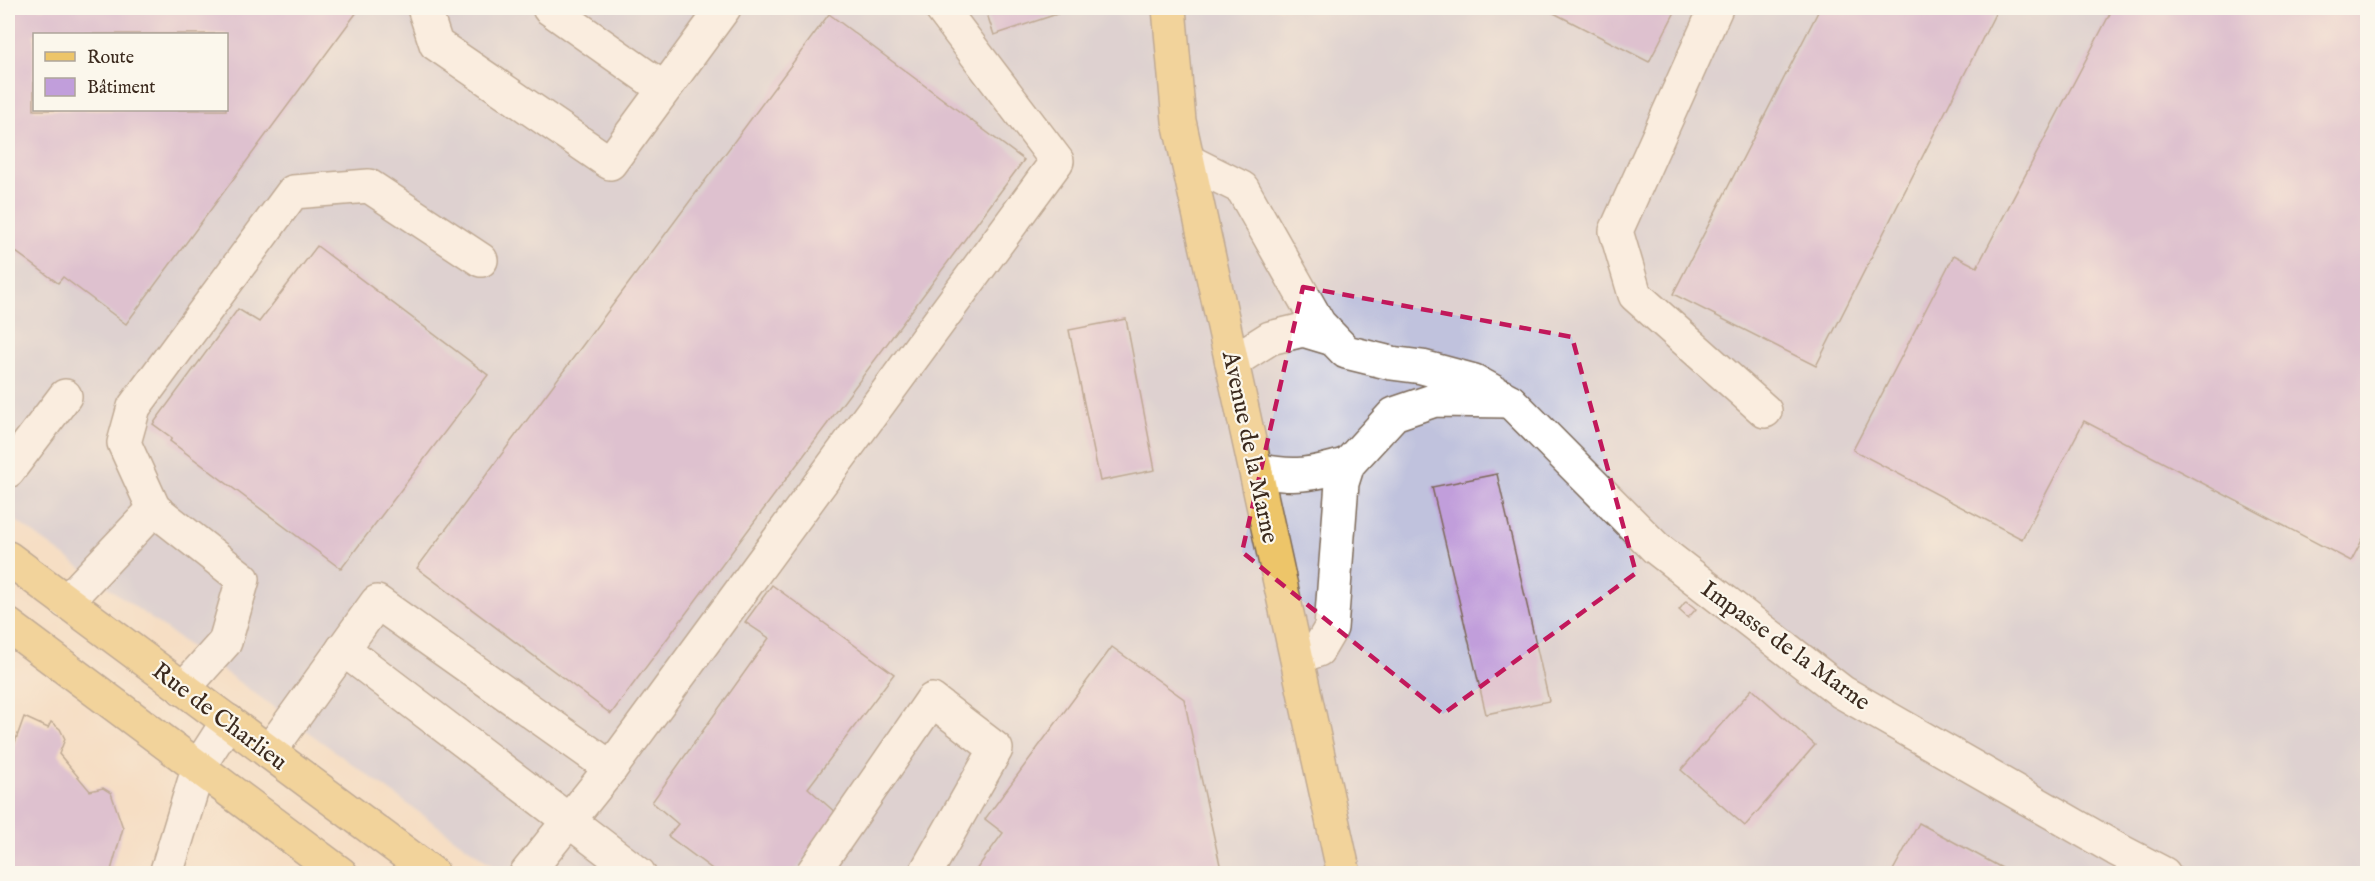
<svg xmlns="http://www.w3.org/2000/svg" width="2375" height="881" font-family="'IM FELL English',serif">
<rect width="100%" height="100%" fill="#fbf7ec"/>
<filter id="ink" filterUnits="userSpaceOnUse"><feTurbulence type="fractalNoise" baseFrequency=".0167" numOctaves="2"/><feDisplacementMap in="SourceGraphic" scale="12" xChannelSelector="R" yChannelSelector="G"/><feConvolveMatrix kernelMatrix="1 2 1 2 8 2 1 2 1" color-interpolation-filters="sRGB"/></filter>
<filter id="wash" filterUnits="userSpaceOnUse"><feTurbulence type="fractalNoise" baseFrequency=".008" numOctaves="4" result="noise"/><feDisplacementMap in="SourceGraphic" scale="24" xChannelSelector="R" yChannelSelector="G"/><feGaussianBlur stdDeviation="1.35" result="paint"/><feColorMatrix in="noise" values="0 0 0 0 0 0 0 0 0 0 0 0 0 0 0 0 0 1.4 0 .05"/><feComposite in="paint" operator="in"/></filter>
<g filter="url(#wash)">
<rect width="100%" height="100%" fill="#f5dec4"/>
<path fill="#c0c2dd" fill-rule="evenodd" d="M 8,8 L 2367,8 L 2367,873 L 503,873 L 8,515 ZM 34,34 L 226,34 L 226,110 L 34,110 Z"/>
<g id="blocks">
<g fill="#c19edb" fill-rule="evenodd">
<path d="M 8,8 L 360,8 L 126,324 L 63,277 L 58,283 L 8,246 ZM 34,34 L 226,34 L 226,110 L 34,110 Z"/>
<polygon points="985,8 1068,8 1069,10 994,35"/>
<polygon points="1544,8 1677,8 1649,62"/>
<polygon points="1820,8 1998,8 1816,366 1673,294"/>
<polygon points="2113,8 2368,8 2368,529 2351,561 2084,421 2022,539 1853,450 1954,255 1977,267"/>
<polygon points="829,14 1024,160 611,714 417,568"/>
<polygon points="317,246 488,375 341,569 170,441 172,438 153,424 238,309 259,322"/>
<polygon points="1126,319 1155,470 1100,481 1069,330"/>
<polygon points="1497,474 1549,701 1486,714 1432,487"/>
<polygon points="772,585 894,674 808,788 837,814 792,874 719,874 668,836 678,824 652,802 769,638 745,622"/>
<polygon points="1686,601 1696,609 1688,618 1679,610"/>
<polygon points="1112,647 1184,699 1222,874 973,874 1003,833 985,819"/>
<polygon points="1752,689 1815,745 1745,826 1681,770"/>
<polygon points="24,717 48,728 51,722 60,729 65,739 59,754 90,791 103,788 111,793 123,828 110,874 8,874 8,762"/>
<polygon points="1919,823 2013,874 1891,874"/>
</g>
</g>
</g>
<g filter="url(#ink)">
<use href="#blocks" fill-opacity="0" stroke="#7c6958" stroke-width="1.5"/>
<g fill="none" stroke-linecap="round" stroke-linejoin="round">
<defs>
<g id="minor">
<polyline points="424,8 436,44 610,163 724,8"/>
<polyline points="549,8 664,89"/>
<polyline points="1716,8 1616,231 1635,295 1765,411"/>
<polyline points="1188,161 1242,188 1319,324 1346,352 1391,363 1422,367 1474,381 1510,401 1435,400 1394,414 1348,464 1342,483 1331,628 1318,650 1297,657"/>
<polyline points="1232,362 1270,338 1303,330 1333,339"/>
<polyline points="1510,401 1656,548 1842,692 2116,849 2164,874"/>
<path d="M 1256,470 C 1293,478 1312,475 1348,464"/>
<polyline points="8,471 65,396"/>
<polyline points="154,509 124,443 134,407 293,192 369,186 481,260"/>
<polyline points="66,602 154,509 243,579 225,642 183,689"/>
<polyline points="343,649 639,874"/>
<polyline points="269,752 377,602 611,768 526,874"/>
<polyline points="611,768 1057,161 941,8"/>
<polyline points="166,874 199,766 228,721"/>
<polyline points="812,874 932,700 996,749 925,874"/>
</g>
<g id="major">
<polyline points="1169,8 1179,121 1344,874"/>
<polyline points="8,558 433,874"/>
<polyline points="8,625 341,874"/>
</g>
</defs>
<use href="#minor" stroke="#7c6958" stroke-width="36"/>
<use href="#major" stroke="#7c6958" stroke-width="36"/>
<use href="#minor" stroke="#fff" stroke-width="33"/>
<use href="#major" stroke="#edc569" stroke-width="33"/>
</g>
</g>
<path d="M0 0H2375V881H0ZM 1303,287 L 1572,337 L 1636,573 L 1443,714 L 1242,552 Z" fill="#f5dec4" fill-opacity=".55" fill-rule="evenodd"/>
<path fill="none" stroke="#c2185b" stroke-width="4.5" stroke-dasharray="12 8" stroke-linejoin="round" d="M 1303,287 L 1572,337 L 1636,573 L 1443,714 L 1242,552 Z"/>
<g text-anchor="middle" stroke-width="4.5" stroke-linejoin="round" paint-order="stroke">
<g font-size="24" fill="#3b2a1e" stroke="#fbf7ec">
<text transform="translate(1251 447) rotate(78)" y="8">Avenue de la Marne</text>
<text transform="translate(1786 645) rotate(36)" y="8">Impasse de la Marne</text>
<text transform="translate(220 716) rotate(37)" y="8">Rue de Charlieu</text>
</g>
</g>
<rect width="2375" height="881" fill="none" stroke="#fbf7ec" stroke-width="30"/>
<rect x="33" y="33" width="195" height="78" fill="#fbf7ec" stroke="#aea59a" stroke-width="1.5"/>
<rect x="45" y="52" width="30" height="9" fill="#edc569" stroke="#aea59a" stroke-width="1.5"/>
<text x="87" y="63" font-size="18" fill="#3b2a1e">Route</text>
<rect x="45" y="78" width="30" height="18" fill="#c19edb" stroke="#aea59a" stroke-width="1.5"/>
<text x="87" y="93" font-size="18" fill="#3b2a1e">Bâtiment</text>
</svg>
